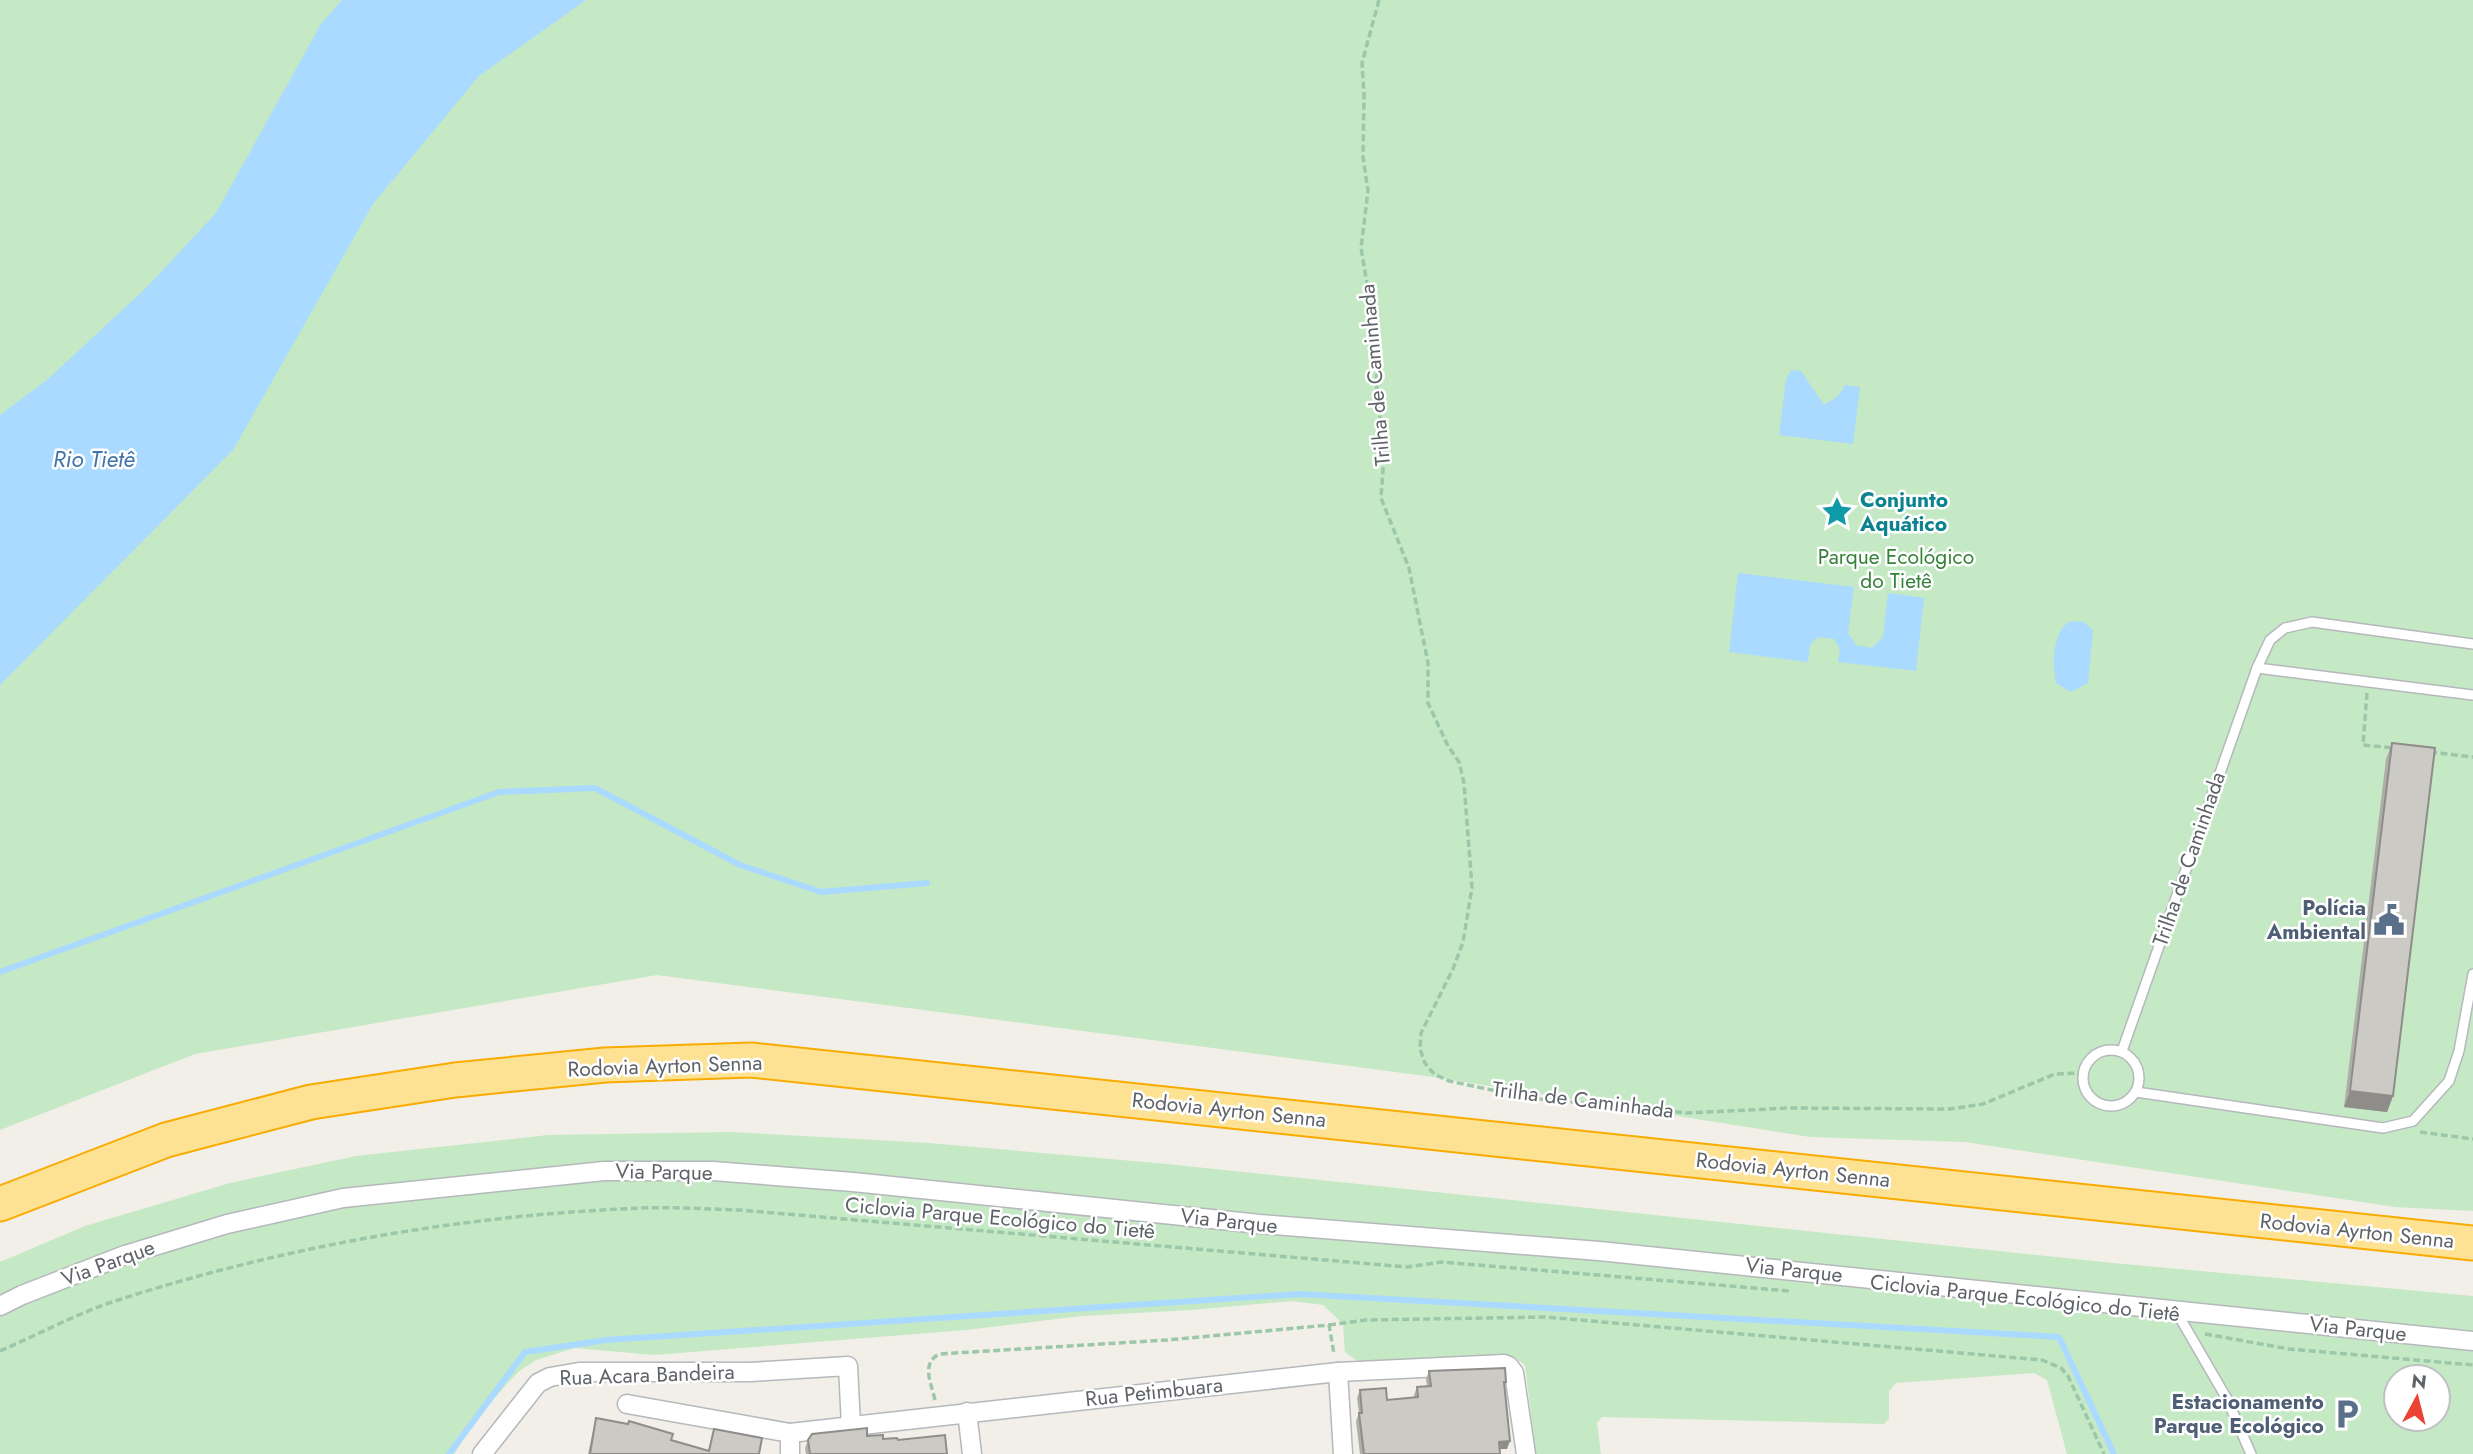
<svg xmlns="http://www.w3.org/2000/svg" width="2473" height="1454" font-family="Jost,sans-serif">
<rect width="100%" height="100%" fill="#f1efe8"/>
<g fill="#c5e8c5" fill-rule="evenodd">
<polygon points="0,0 2473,0 2473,1211 2395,1207 1965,1142 1810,1137 1433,1077 657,975 195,1054 0,1130"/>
<path d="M 731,1132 L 929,1143 L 1167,1164 L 2113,1263 L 2473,1296 L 2473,1454 L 2067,1454 L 2047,1380 L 2034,1373 L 1896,1383 L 1889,1391 L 1889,1419 L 1884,1424 L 1602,1417 L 1597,1423 L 1601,1454 L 1536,1454 L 1525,1365 L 1513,1356 L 1359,1362 L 1345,1352 L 1343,1324 L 1323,1305 L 1291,1301 L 1191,1310 L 1081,1316 L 966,1330 L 654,1355 L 575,1348 L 536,1360 L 518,1372 L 480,1414 L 454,1454 L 0,1454 L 0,1262 L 85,1226 L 230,1183 L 356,1156 L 548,1135 ZM 2396,1377 L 2438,1377 L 2438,1419 L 2396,1419 Z"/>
</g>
<g fill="#aadaff">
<polygon points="342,0 586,0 479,76 373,204 233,450 0,685 0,415 48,379 146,288 216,213 321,24"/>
<polygon points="1791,370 1801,371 1824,405 1838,396 1845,385 1860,387 1853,444 1779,435 1786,380"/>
<polygon points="1738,573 1854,587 1848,633 1856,645 1872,648 1883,637 1888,593 1924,598 1916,671 1838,662 1840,649 1834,639 1818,637 1810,645 1808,662 1729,652"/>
<path d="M 2082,621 L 2093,630 L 2088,683 L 2071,692 L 2056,683 C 2052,661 2052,637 2068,622 Z"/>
</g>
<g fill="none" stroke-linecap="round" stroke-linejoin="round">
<g stroke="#aadaff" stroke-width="6">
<polyline points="0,972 499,792 595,788 740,865 821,892 927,883"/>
<polyline points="449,1454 525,1352 606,1340 1299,1294 2059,1337 2114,1454"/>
</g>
<defs>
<g id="service">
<polyline points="2257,668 2473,695"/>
<circle cx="2111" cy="1078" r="28"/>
<polyline points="2122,1051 2257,668 2270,640 2285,628 2312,622 2473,644"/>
<polyline points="2136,1092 2383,1128 2413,1121 2449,1081 2459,1051 2473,974"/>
<polyline points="2176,1311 2227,1399 2251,1454"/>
</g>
<g id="minor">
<polyline points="0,1306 22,1295 125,1255 227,1224 343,1198 604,1171 713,1171 853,1182 1260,1224 1599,1251 2473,1341"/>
<polyline points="1338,1372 1343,1454"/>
<polyline points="627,1404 790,1433"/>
<polyline points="967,1412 972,1454"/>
<polyline points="482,1454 538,1383 550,1377 579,1372 750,1372 848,1366 851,1426"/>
<polyline points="790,1454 790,1433 1338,1372 1504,1364 1509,1366 1514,1373 1526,1454"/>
</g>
<polyline id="motorway" points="0,1204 166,1140 311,1102 455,1080 605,1065 751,1060 2473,1243"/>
</defs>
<use href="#service" stroke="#b5b8bc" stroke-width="12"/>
<use href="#minor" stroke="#b5b8bc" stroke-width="21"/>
<use href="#motorway" stroke="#f9ab00" stroke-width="37"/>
<g stroke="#9cc7a9" stroke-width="3.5" stroke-dasharray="7 3.5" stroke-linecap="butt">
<polyline points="1379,0 1362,63 1364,95 1363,157 1368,191 1361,248 1376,337 1377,403 1385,441 1381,498 1409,568 1428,663 1428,703 1448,746 1459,762 1464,783 1472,888 1463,942 1453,969 1421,1033 1420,1049 1425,1063 1434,1074 1449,1081 1530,1098 1687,1113 1789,1108 1950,1109 1983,1104 2055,1074 2082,1073"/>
<polyline points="2367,693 2363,745 2394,748"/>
<polyline points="2430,752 2473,757"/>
<polyline points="2420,1132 2473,1139"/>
<polyline points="1329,1325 1366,1320 1545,1317 2042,1360 2061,1368 2068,1376 2104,1454"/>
<polyline points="2205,1334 2289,1349 2473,1365"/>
<path d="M 0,1351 C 37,1335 74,1315 112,1302 C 284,1246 463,1215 643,1208 C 675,1207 707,1209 739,1210 L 1407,1267 L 1441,1262 L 1790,1291"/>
<path d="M 935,1400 C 931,1382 921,1364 939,1354 L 1167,1340 L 1329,1325 L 1334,1354"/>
</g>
<use href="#service" stroke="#fff" stroke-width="9"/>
<use href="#minor" stroke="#fff" stroke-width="18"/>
<use href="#motorway" stroke="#fde293" stroke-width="33"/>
</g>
<g fill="#afaea9">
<polygon points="2392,743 2393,1096 2387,1112 2344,1107 2386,759"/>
<polygon points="1429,1371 1506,1382 1504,1387 1507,1449 1500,1449 1500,1454 1360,1454 1356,1421 1359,1413 1357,1398 1360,1390 1387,1400 1414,1397 1414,1395 1417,1387 1427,1386 1426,1379"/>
<polygon points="596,1418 708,1451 714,1429 759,1454 588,1454 594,1426"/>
<polygon points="867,1436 883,1439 898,1440 947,1454 806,1454 805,1448 808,1440"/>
</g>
<g fill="#8f8d8a">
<polygon points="2350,1091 2393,1096 2387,1112 2344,1107"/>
<polygon points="1510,1441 1507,1449 1496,1449 1499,1442"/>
</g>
<g fill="#cccac5" stroke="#8f8d8a" stroke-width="2">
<polygon points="2392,743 2435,748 2393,1096 2350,1091"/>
<polygon points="1505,1368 1506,1382 1504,1382 1510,1441 1499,1442 1500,1454 1364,1454 1359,1413 1362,1413 1360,1390 1386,1388 1387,1400 1418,1397 1417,1387 1431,1386 1429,1371"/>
<polygon points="596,1418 628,1424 629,1421 673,1434 671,1440 709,1451 714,1429 762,1438 759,1454 590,1454"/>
<polygon points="867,1428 867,1436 883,1435 883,1439 897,1438 898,1440 945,1435 947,1454 810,1454 808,1440 812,1434"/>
</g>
<defs>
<symbol id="sight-bare" viewBox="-9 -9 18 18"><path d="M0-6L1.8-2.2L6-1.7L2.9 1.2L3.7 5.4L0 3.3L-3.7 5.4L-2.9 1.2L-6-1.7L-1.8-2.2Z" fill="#0f9aa8" stroke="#fff" stroke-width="2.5" paint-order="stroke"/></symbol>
<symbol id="civic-bare" viewBox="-9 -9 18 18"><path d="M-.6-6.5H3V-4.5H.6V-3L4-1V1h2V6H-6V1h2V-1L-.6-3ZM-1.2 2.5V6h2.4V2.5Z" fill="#5c6f8a" stroke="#fff" stroke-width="2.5" paint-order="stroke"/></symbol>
<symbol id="parking-bare" viewBox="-9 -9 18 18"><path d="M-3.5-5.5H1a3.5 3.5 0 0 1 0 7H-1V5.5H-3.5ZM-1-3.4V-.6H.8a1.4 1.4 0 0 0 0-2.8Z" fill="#5c6f8a" stroke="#fff" stroke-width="2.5" paint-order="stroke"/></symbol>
</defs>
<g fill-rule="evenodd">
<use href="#sight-bare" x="1815" y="490" width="44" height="44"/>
<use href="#civic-bare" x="2367" y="898" width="44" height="44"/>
<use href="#parking-bare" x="2325" y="1392" width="44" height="44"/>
</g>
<g text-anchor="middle" stroke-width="5" stroke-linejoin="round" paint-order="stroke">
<g font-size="21" fill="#5f6368" stroke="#fff">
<text transform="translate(1375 375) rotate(-95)" y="7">Trilha de Caminhada</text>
<text transform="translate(2189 859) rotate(-71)" y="7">Trilha de Caminhada</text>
<text transform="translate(665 1066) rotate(-2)" y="7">Rodovia Ayrton Senna</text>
<text transform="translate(1583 1100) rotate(7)" y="7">Trilha de Caminhada</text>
<text transform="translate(1229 1110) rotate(6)" y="7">Rodovia Ayrton Senna</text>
<text transform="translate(1793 1170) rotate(6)" y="7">Rodovia Ayrton Senna</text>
<text transform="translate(664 1172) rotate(1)" y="7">Via Parque</text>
<text transform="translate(1000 1218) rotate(5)" y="7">Ciclovia Parque Ecológico do Tietê</text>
<text transform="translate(1229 1221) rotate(6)" y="7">Via Parque</text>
<text transform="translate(2357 1231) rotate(6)" y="7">Rodovia Ayrton Senna</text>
<text transform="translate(108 1263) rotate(-20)" y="7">Via Parque</text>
<text transform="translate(1794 1270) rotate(6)" y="7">Via Parque</text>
<text transform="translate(2025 1298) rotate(6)" y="7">Ciclovia Parque Ecológico do Tietê</text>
<text transform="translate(2358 1329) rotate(6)" y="7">Via Parque</text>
<text transform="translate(647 1375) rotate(-2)" y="7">Rua Acara Bandeira</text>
<text transform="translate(1154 1392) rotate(-6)" y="7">Rua Petimbuara</text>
</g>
<g font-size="21" font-weight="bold" fill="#0d838f" stroke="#fff" text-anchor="start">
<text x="1860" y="507">Conjunto<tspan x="1860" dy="24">Aquático</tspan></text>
</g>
<g font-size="21" fill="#348238" stroke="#fff">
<text x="1896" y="564">Parque Ecológico<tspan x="1896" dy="24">do Tietê</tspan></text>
</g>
<g font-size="21" font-weight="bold" fill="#4e5e75" stroke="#fff" text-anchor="end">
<text x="2366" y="915">Polícia<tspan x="2366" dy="24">Ambiental</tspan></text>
<text x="2324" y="1409">Estacionamento<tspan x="2324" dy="24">Parque Ecológico</tspan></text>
</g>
<g font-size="23" font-style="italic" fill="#4174aa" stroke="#fff">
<text x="94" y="467">Rio Tietê</text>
</g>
</g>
<g transform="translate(2417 1398) rotate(7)"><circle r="33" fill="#ffffff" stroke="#bfc1c3" stroke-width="2"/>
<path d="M0-5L12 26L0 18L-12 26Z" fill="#ea4335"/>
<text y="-10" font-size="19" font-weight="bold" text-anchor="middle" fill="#5f6368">N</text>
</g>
</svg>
